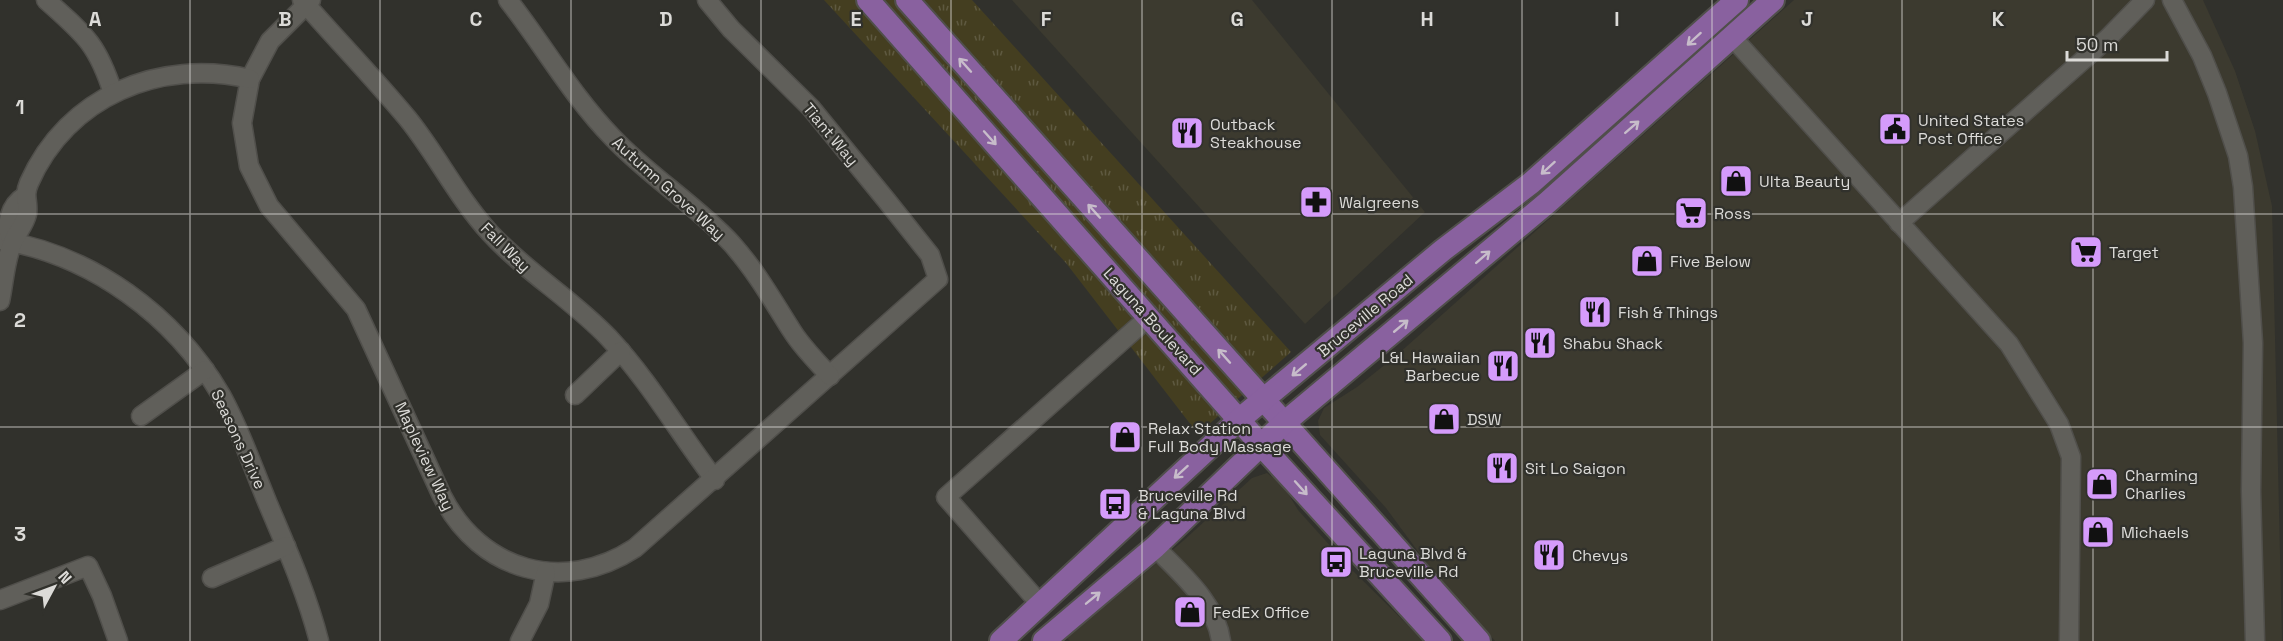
<svg xmlns="http://www.w3.org/2000/svg" width="2283" height="641" font-family="'Space Grotesk',sans-serif">
<defs>
<pattern id="grass-tufts" width="24" height="20" patternUnits="userSpaceOnUse" patternTransform="scale(1.5)"><rect width="24" height="20" fill="#443e20"/><path d="M3 7l-1-3M5 7V3M7 7l1-3M15 17l-1-3M17 17v-4M19 17l1-3" fill="none" stroke="#5e5940"/></pattern>
</defs>
<rect width="100%" height="100%" fill="#31312c"/>
<g fill="#3c3a2f">
<polygon points="1012,0 1252,0 1425,212 1305,324"/>
<polygon points="1794,0 2203,0 2235,71 2255,131 2272,206 2282,641 1495,641 1428,565 1386,508 1320,435 1318,421 1324,408 1357,387 1397,355"/>
<polygon points="1267,473 1283,485 1298,510 1351,569 1424,641 1070,641 1067,638 1183,541 1252,478"/>
</g>
<polygon fill="url(#grass-tufts)" points="824,0 972,0 1291,352 1198,434 1066,263"/>
<g fill="none" stroke-linecap="round" stroke-linejoin="round">
<defs>
<g id="minor">
<path d="M 46,0 C 84,34 97,43 113,93"/>
<path d="M 302,0 C 337,40 374,78 408,119 C 437,155 458,198 490,233 C 526,272 573,300 609,338 C 650,382 679,433 715,480"/>
<path d="M 311,0 L 270,41 L 250,79 L 242,123 L 249,166 L 269,206 L 356,309 L 442,496 C 480,571 563,595 635,548 L 938,279 L 930,255 L 887,201 L 811,108 L 731,29 L 707,0"/>
<path d="M 508,0 C 544,46 572,96 613,138 C 650,177 696,205 732,244 C 756,271 773,301 792,331 C 802,347 817,362 830,376"/>
<polyline points="2172,0 2202,56 2217,93 2238,156 2243,187 2253,343 2251,491 2255,641"/>
<polyline points="1733,38 2009,344 2059,424 2071,457 2069,641"/>
<polyline points="1899,223 2108,38 2145,0"/>
<path d="M 0,240 C 92,255 174,315 221,395 C 240,429 253,468 268,504 C 287,549 307,594 319,641"/>
<path d="M 13,242 C 4,227 9,206 25,196"/>
<path d="M 0,301 C 4,283 5,259 13,242 C 17,232 24,226 27,214 C 29,201 23,197 29,183 C 67,96 160,58 250,79"/>
<polyline points="575,395 621,351"/>
<polyline points="141,416 205,370"/>
<path d="M 1155,547 C 1181,574 1216,603 1221,641"/>
<polyline points="212,578 286,546"/>
<polyline points="0,600 88,566 102,596 118,641"/>
<polyline points="1041,605 946,497 1149,317"/>
<polyline points="520,641 539,604 546,572"/>
</g>
<g id="major">
<polyline points="868,0 1261,445 1440,641"/>
<polyline points="907,0 1479,641"/>
<polyline points="1001,641 1240,419 1443,250 1531,183 1737,0"/>
<polyline points="1044,641 1155,547 1284,423 1548,202 1773,0"/>
</g>
</defs>
<use href="#minor" stroke="#504f4b" stroke-width="21"/>
<use href="#major" stroke="#504f4b" stroke-width="26"/>
<use href="#minor" stroke="#605f5a" stroke-width="18"/>
<use href="#major" stroke="#89619f" stroke-width="22"/>
</g>
<defs><path id="oneway-shaft" d="M-6 0H5M1.5-3L5.5 0L1.5 3" fill="none" stroke-width="1.6" stroke-linecap="round" stroke-linejoin="round" transform="scale(1.5)"/></defs>
<g stroke="#c7bcca">
<use href="#oneway-shaft" transform="translate(1694 39) rotate(138)"/>
<use href="#oneway-shaft" transform="translate(965 65) rotate(-132)"/>
<use href="#oneway-shaft" transform="translate(1632 127) rotate(-41)"/>
<use href="#oneway-shaft" transform="translate(990 138) rotate(48)"/>
<use href="#oneway-shaft" transform="translate(1548 168) rotate(138)"/>
<use href="#oneway-shaft" transform="translate(1094 211) rotate(-132)"/>
<use href="#oneway-shaft" transform="translate(1483 257) rotate(-41)"/>
<use href="#oneway-shaft" transform="translate(1401 326) rotate(-40)"/>
<use href="#oneway-shaft" transform="translate(1224 356) rotate(-132)"/>
<use href="#oneway-shaft" transform="translate(1299 370) rotate(140)"/>
<use href="#oneway-shaft" transform="translate(1181 472) rotate(138)"/>
<use href="#oneway-shaft" transform="translate(1301 488) rotate(48)"/>
<use href="#oneway-shaft" transform="translate(1093 598) rotate(-39)"/>
</g>
<path fill="none" stroke="#dcdbd8" stroke-width="1.5" stroke-opacity="0.55" d="M 190,0 L 190,641M 380,0 L 380,641M 571,0 L 571,641M 761,0 L 761,641M 951,0 L 951,641M 1142,0 L 1142,641M 1332,0 L 1332,641M 1522,0 L 1522,641M 1712,0 L 1712,641M 1902,0 L 1902,641M 2093,0 L 2093,641M 0,214 L 2283,214M 0,427 L 2283,427"/>
<defs>
<symbol id="civic-square" viewBox="-11 -11 22 22"><rect x="-9" y="-9" width="18" height="18" rx="4" fill="#d59bfb" stroke="#31312c"/><path d="M-.6-6.5H3V-4.5H.6V-3L4-1V1h2V6H-6V1h2V-1L-.6-3ZM-1.2 2.5V6h2.4V2.5Z" fill="#111"/></symbol>
<symbol id="restaurant-square" viewBox="-11 -11 22 22"><rect x="-9" y="-9" width="18" height="18" rx="4" fill="#d59bfb" stroke="#31312c"/><path d="M-5-6h1v4h1v-4h1v4h1v-4h1v5L-1.5 .5V6h-2V.5L-5-1ZM5-6V6H3V1.5H1.5Q1.5-4 5-6Z" fill="#111"/></symbol>
<symbol id="shop-square" viewBox="-11 -11 22 22"><rect x="-9" y="-9" width="18" height="18" rx="4" fill="#d59bfb" stroke="#31312c"/><path d="M-5-2.5h2.3a2.7 3.5 0 0 1 5.4 0H5L5.5 6h-11ZM-1.5-2.5h3a1.5 2.3 0 0 0-3 0Z" fill="#111"/></symbol>
<symbol id="pharmacy-square" viewBox="-11 -11 22 22"><rect x="-9" y="-9" width="18" height="18" rx="4" fill="#d59bfb" stroke="#31312c"/><path d="M-2-6h4v4h4v4h-4v4h-4v-4h-4v-4h4Z" fill="#111"/></symbol>
<symbol id="supermarket-square" viewBox="-11 -11 22 22"><rect x="-9" y="-9" width="18" height="18" rx="4" fill="#d59bfb" stroke="#31312c"/><path d="M-6-5.5h2.5l.6 2H6L4.5 2H-2.5L-4.4-4H-6ZM-1.5 3.2a1.3 1.3 0 1 0 .1 0ZM3 3.2a1.3 1.3 0 1 0 .1 0Z" fill="#111"/></symbol>
<symbol id="bus-square" viewBox="-11 -11 22 22"><rect x="-9" y="-9" width="18" height="18" rx="4" fill="#d59bfb" stroke="#31312c"/><path d="M-5-6H5V4H4V6H2V4H-2V6H-4V4H-5ZM-3.5-4V0h7V-4ZM-3.5 1.2v1.5H-2V1.2ZM2 1.2v1.5H3.5V1.2Z" fill="#111"/></symbol>
</defs>
<g fill-rule="evenodd">
<use href="#civic-square" x="1876" y="110" width="38" height="38"/>
<use href="#restaurant-square" x="1168" y="114" width="38" height="38"/>
<use href="#shop-square" x="1717" y="162" width="38" height="38"/>
<use href="#pharmacy-square" x="1297" y="183" width="38" height="38"/>
<use href="#supermarket-square" x="1672" y="194" width="38" height="38"/>
<use href="#supermarket-square" x="2067" y="233" width="38" height="38"/>
<use href="#shop-square" x="1628" y="242" width="38" height="38"/>
<use href="#restaurant-square" x="1576" y="293" width="38" height="38"/>
<use href="#restaurant-square" x="1521" y="324" width="38" height="38"/>
<use href="#restaurant-square" x="1484" y="347" width="38" height="38"/>
<use href="#shop-square" x="1425" y="400" width="38" height="38"/>
<use href="#shop-square" x="1106" y="418" width="38" height="38"/>
<use href="#restaurant-square" x="1483" y="449" width="38" height="38"/>
<use href="#shop-square" x="2083" y="465" width="38" height="38"/>
<use href="#bus-square" x="1096" y="485" width="38" height="38"/>
<use href="#shop-square" x="2079" y="513" width="38" height="38"/>
<use href="#restaurant-square" x="1530" y="536" width="38" height="38"/>
<use href="#bus-square" x="1317" y="543" width="38" height="38"/>
<use href="#shop-square" x="1171" y="593" width="38" height="38"/>
</g>
<g text-anchor="middle" stroke-width="4.5" stroke-linejoin="round" paint-order="stroke">
<g font-size="16" fill="#dcdbd8" stroke="#31312c" text-anchor="start">
<text x="1918" y="126">United States<tspan x="1918" dy="18">Post Office</tspan></text>
<text x="1210" y="130">Outback<tspan x="1210" dy="18">Steakhouse</tspan></text>
<text x="1759" y="187">Ulta Beauty</text>
<text x="1339" y="208">Walgreens</text>
<text x="1714" y="219">Ross</text>
<text x="2109" y="258">Target</text>
<text x="1670" y="267">Five Below</text>
<text x="1618" y="318">Fish &amp; Things</text>
<text x="1563" y="349">Shabu Shack</text>
<text x="1480" y="363" text-anchor="end">L&amp;L Hawaiian<tspan x="1480" dy="18">Barbecue</tspan></text>
<text x="1467" y="425">DSW</text>
<text x="1148" y="434">Relax Station<tspan x="1148" dy="18">Full Body Massage</tspan></text>
<text x="1525" y="474">Sit Lo Saigon</text>
<text x="2125" y="481">Charming<tspan x="2125" dy="18">Charlies</tspan></text>
<text x="1138" y="501">Bruceville Rd<tspan x="1138" dy="18">&amp; Laguna Blvd</tspan></text>
<text x="2121" y="538">Michaels</text>
<text x="1359" y="559">Laguna Blvd &amp;<tspan x="1359" dy="18">Bruceville Rd</tspan></text>
<text x="1572" y="561">Chevys</text>
<text x="1213" y="618">FedEx Office</text>
</g>
<g font-size="16" fill="#dcdbd8" stroke="#31312c">
<text transform="translate(831 134) rotate(50)" y="6">Tiant Way</text>
<text transform="translate(669 188) rotate(42)" y="6">Autumn Grove Way</text>
<text transform="translate(506 247) rotate(45)" y="6">Fall Way</text>
<text transform="translate(1365 315) rotate(-40)" y="6">Bruceville Road</text>
<text transform="translate(1153 321) rotate(48)" y="6">Laguna Boulevard</text>
<text transform="translate(239 439) rotate(65)" y="6">Seasons Drive</text>
<text transform="translate(425 456) rotate(65)" y="6">Mapleview Way</text>
</g>
</g>
<g font-size="20" text-anchor="middle" font-weight="bold" fill="#dcdbd8" stroke="#31312c" stroke-width="4.5" stroke-linejoin="round" paint-order="stroke">
<text x="95" y="26">A</text>
<text x="285" y="26">B</text>
<text x="476" y="26">C</text>
<text x="666" y="26">D</text>
<text x="856" y="26">E</text>
<text x="1046" y="26">F</text>
<text x="1237" y="26">G</text>
<text x="1427" y="26">H</text>
<text x="1617" y="26">I</text>
<text x="1807" y="26">J</text>
<text x="1998" y="26">K</text>
<text x="20" y="114">1</text>
<text x="20" y="327">2</text>
<text x="20" y="541">3</text>
</g>
<g transform="translate(54 587) rotate(49)" stroke="#31312c" stroke-width="4.5" paint-order="stroke">
<path d="M0-4.5L10 22L0 15L-10 22Z" fill="#dcdbd8"/>
<text y="-9" font-size="16" font-weight="bold" text-anchor="middle" fill="#dcdbd8">N</text>
</g>
<path d="M2067 51v9h100v-9" fill="none" stroke="#dcdbd8" stroke-width="3"/>
<text x="2076" y="51" font-size="18" fill="#dcdbd8" stroke="#31312c" stroke-width="4.5" paint-order="stroke">50 m</text>
</svg>
